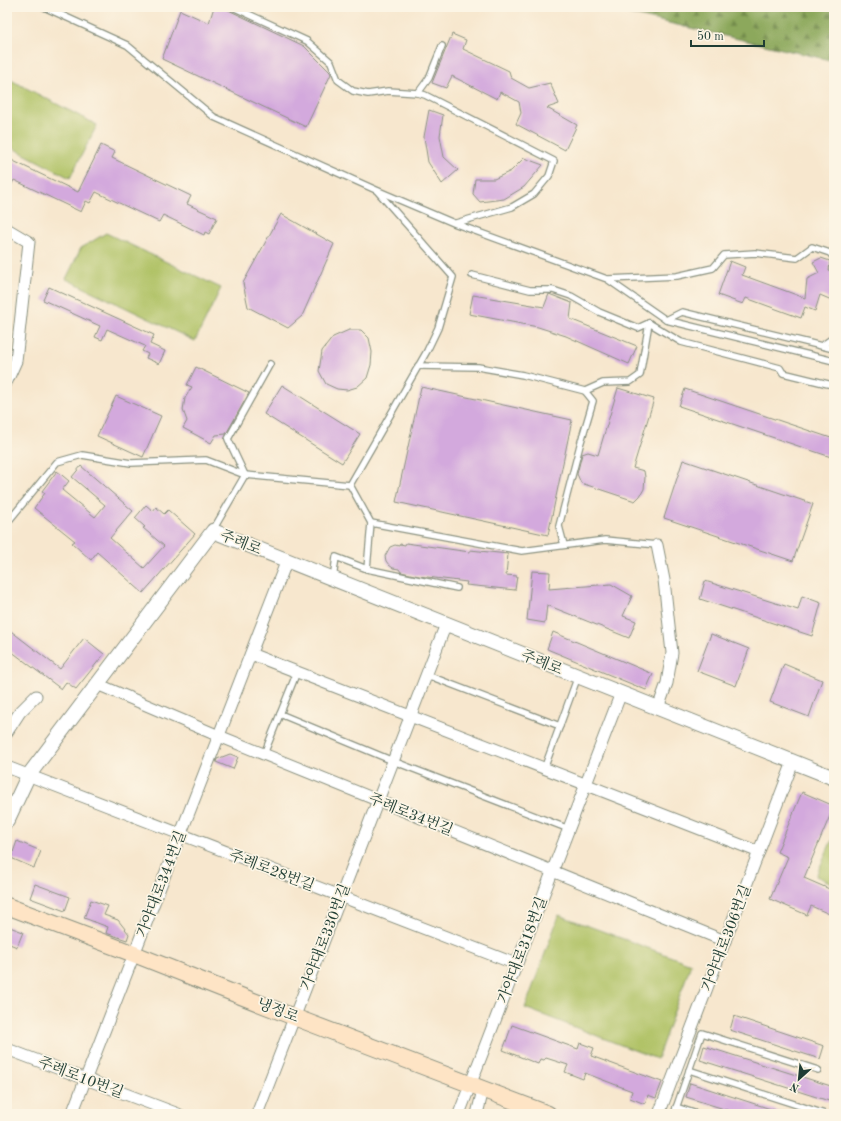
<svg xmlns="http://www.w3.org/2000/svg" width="841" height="1121" font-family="'Old Standard TT','Noto Serif KR',serif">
<defs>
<pattern id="forest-firs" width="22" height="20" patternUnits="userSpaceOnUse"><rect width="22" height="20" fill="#8ca85b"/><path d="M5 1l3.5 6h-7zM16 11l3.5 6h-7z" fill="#728a4c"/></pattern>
</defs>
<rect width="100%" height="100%" fill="#fcf5e5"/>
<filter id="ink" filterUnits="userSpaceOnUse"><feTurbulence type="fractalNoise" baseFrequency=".025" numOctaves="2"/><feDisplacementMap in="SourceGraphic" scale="8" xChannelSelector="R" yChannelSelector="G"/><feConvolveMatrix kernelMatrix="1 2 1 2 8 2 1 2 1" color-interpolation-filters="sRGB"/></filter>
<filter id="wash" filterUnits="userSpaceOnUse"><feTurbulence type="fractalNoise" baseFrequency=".012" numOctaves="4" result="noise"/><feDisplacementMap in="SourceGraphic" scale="16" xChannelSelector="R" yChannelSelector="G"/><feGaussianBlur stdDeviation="0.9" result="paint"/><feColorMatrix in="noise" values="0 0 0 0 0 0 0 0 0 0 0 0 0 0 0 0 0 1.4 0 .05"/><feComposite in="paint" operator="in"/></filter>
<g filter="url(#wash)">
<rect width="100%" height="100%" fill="#f7e7ce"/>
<g fill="#b0c266" stroke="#68804d">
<polygon points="7,78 97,125 70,178 7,145"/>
<polygon points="106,233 221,288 195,341 66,279 81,248"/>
<polygon points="834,835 834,884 816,876"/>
<polygon points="559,915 691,964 657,1059 525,1008"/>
</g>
<polygon fill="url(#forest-firs)" stroke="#567248" points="599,7 834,7 834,61"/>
<g id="blocks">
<g fill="#d3a9dd">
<polygon points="214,7 222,7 304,46 330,72 331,74 306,127 162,59 180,10 209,23"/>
<polygon points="452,34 466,40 463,49 509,71 511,78 529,88 550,83 559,104 547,108 577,125 565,150 516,124 521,113 519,102 508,96 500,92 497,99 452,76 446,88 432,83"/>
<polygon points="429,110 443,115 440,136 444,157 458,170 442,184 428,162 424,137"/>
<polygon points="101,145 115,152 112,158 191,196 187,204 217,218 209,234 205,232 204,235 163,215 159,222 96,192 90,203 86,201 81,212 14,180 7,193 7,158 78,192"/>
<polygon points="524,158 543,165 524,187 504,199 480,202 473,194 475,179 494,179 511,171"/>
<polygon points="281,214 334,244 302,316 288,328 248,307 243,283"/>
<polygon points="821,258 830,261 829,270 834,272 834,301 820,295 815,311 805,307 801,318 746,298 743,304 718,295 730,261 745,267 742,275 805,298 807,279 819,273 813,262"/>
<polygon points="49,287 154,335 150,344 165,351 159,364 146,358 148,354 142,351 145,346 107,329 102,340 95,337 100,326 43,300"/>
<polygon points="549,294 572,303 570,319 637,346 629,364 566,336 538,327 469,314 473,295 544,307"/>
<polygon points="349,330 361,330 369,338 372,352 371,365 367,378 357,387 347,390 337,389 326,384 319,371 322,351 333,337"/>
<polygon points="196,367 249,393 226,434 216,435 211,443 183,428 187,421 183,410 185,398 192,387 187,385"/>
<polygon points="282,385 360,434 342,463 264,414"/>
<polygon points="421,387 572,420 548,535 396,502"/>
<polygon points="618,388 654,399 633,468 644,471 645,477 644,489 640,496 635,501 581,483 577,474 582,454 588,452 598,455"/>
<polygon points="685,389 834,439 834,458 679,406"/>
<polygon points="116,396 161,416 143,457 97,436"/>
<polygon points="683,460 813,504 793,561 664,518"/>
<polygon points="81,466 133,511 110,538 144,568 164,546 143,528 145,527 135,518 146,505 153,511 156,507 164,514 168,510 195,534 143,593 97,552 91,560 72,543 75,541 34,508 45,493 42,491 57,471 69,481 62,490 95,517 105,505 72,477"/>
<polygon points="406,543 470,552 470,550 508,554 506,575 517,576 515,590 466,585 467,582 419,576 401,572 399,569 393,568 389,565 386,561 385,556 390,547 395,545 399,546 400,544 405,545"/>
<polygon points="532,571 550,572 549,589 611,584 632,596 623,616 636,621 629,638 547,605 545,623 527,620"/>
<polygon points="705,581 798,610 802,596 821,603 812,636 700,599"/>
<polygon points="7,628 60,669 84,638 104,654 76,689 66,682 61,689 7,648"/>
<polygon points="553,632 653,674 646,690 547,649"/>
<polygon points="711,634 749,649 736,686 697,671"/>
<polygon points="784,664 822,680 809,717 770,702"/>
<polygon points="230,754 238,757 233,769 216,762 217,759"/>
<polygon points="802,792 834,806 804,878 834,891 834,916 811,906 807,915 770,899 788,857 777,852"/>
<polygon points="17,841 41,851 34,868 11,858"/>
<polygon points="35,884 70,897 65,911 30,898"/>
<polygon points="91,900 108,906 104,915 118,920 129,934 127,940 106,933 108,927 84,918"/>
<polygon points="7,926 23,932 17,947 7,943"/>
<polygon points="734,1016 824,1046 820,1059 730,1030"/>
<polygon points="512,1025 578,1049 580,1043 594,1048 591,1056 662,1082 656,1098 648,1095 645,1104 630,1098 632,1091 585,1073 583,1079 565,1072 568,1065 546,1058 544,1060 540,1059 538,1064 503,1050"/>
<polygon points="704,1046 834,1087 829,1101 700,1060"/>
<polygon points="690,1083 780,1112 780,1114 740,1114 686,1097"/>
</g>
</g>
</g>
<g filter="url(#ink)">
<use href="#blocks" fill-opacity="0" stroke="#8b9281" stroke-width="1"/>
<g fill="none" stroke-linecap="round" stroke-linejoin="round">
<defs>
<g id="service">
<polyline points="44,7 127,45 214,117 376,190 456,224 607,279 666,320 834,361"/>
<polyline points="233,7 307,41 331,62 338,80 353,91 368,94 388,91 418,93 425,95 554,161 549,176 534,194 512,207 456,223"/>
<polyline points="418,93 429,78 442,46"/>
<polyline points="378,192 453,277 438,328 427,351 350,485 371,523 522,551 605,540 657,545"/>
<polyline points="472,275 495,281 530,290 553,290 571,296 599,312 638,328 649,323"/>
<polyline points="608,279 677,276 713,268 724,255 755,253 797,258 812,247 830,253 834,258"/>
<polyline points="666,320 682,312 834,349"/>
<polyline points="649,323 681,342 780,368 783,373 828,384 834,384"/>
<polyline points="823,345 830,340 834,339"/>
<polyline points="418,366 478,367 523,375 585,391"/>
<polyline points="245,475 228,439 270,364"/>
<polyline points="7,523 57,462 82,455 131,463 206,460 245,475 350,485"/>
<polyline points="213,530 245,475"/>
<polyline points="564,545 559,526 580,445 593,401 585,391 603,383 630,382 640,375 649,323"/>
<polyline points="367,569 457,588"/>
<polyline points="333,579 336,557 367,569 371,523"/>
<polyline points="427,675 560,726"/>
<polyline points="280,714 393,761 569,829"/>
<polyline points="264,754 297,672"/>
<polyline points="544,769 578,676"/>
<polyline points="689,1070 825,1114"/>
<polyline points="676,1107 697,1114"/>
<polyline points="674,1114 702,1033 818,1070"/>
</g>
<g id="minor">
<polyline points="7,229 29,242 16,361 7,381"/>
<polyline points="657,545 664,580 672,653 667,683 658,708"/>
<polyline points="251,654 759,852"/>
<polyline points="97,684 219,736 725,941"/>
<polyline points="7,732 20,712 36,696"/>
<polyline points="7,767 516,964"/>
<polyline points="7,1049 178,1114"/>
<polyline points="72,1114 287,560"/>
<polyline points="257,1114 446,624"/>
<polyline points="459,1114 621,693"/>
<polyline points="477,1114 483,1090"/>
<polyline points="659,1114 793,762"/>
</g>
<polyline id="tertiary" points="7,821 28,776 213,531 834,778"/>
<polyline id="secondary" points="7,906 134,954 294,1017 548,1114"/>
</defs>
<use href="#service" stroke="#8b9281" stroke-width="8"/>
<use href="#minor" stroke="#8b9281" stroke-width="13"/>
<use href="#tertiary" stroke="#8b9281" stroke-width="16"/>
<use href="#secondary" stroke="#8b9281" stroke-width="18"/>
<use href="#service" stroke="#fff" stroke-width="5.5"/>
<use href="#minor" stroke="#fff" stroke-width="11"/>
<use href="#tertiary" stroke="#fff" stroke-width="14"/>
<use href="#secondary" stroke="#fee4c5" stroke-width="16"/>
</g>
</g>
<g text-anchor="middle" stroke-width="3.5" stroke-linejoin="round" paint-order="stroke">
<g font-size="15" fill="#1f3d34" stroke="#fcf5e5">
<text transform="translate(241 542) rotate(22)" y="5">주례로</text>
<text transform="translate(542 662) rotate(22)" y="5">주례로</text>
<text transform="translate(411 814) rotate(22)" y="5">주례로34번길</text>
<text transform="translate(272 870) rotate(21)" y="5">주례로28번길</text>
<text transform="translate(161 884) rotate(-69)" y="5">가야대로344번길</text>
<text transform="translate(325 937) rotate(-69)" y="5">가야대로330번길</text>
<text transform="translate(726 938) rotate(-69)" y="5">가야대로306번길</text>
<text transform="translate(522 950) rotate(-69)" y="5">가야대로318번길</text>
<text transform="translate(278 1010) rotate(21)" y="5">냉정로</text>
<text transform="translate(81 1077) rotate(21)" y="5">주례로10번길</text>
</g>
</g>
<rect width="841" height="1121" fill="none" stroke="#fcf5e5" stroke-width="24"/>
<g transform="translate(799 1079) rotate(207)" stroke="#fcf5e5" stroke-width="3" paint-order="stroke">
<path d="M0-3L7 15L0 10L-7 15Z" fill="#1f3d34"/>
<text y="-6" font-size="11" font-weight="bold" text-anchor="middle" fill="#1f3d34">N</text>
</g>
<path d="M691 40v6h73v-6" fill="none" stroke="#1f3d34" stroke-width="2"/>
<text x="697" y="40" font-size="12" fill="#1f3d34" stroke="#fcf5e5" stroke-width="3" paint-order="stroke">50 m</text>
</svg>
